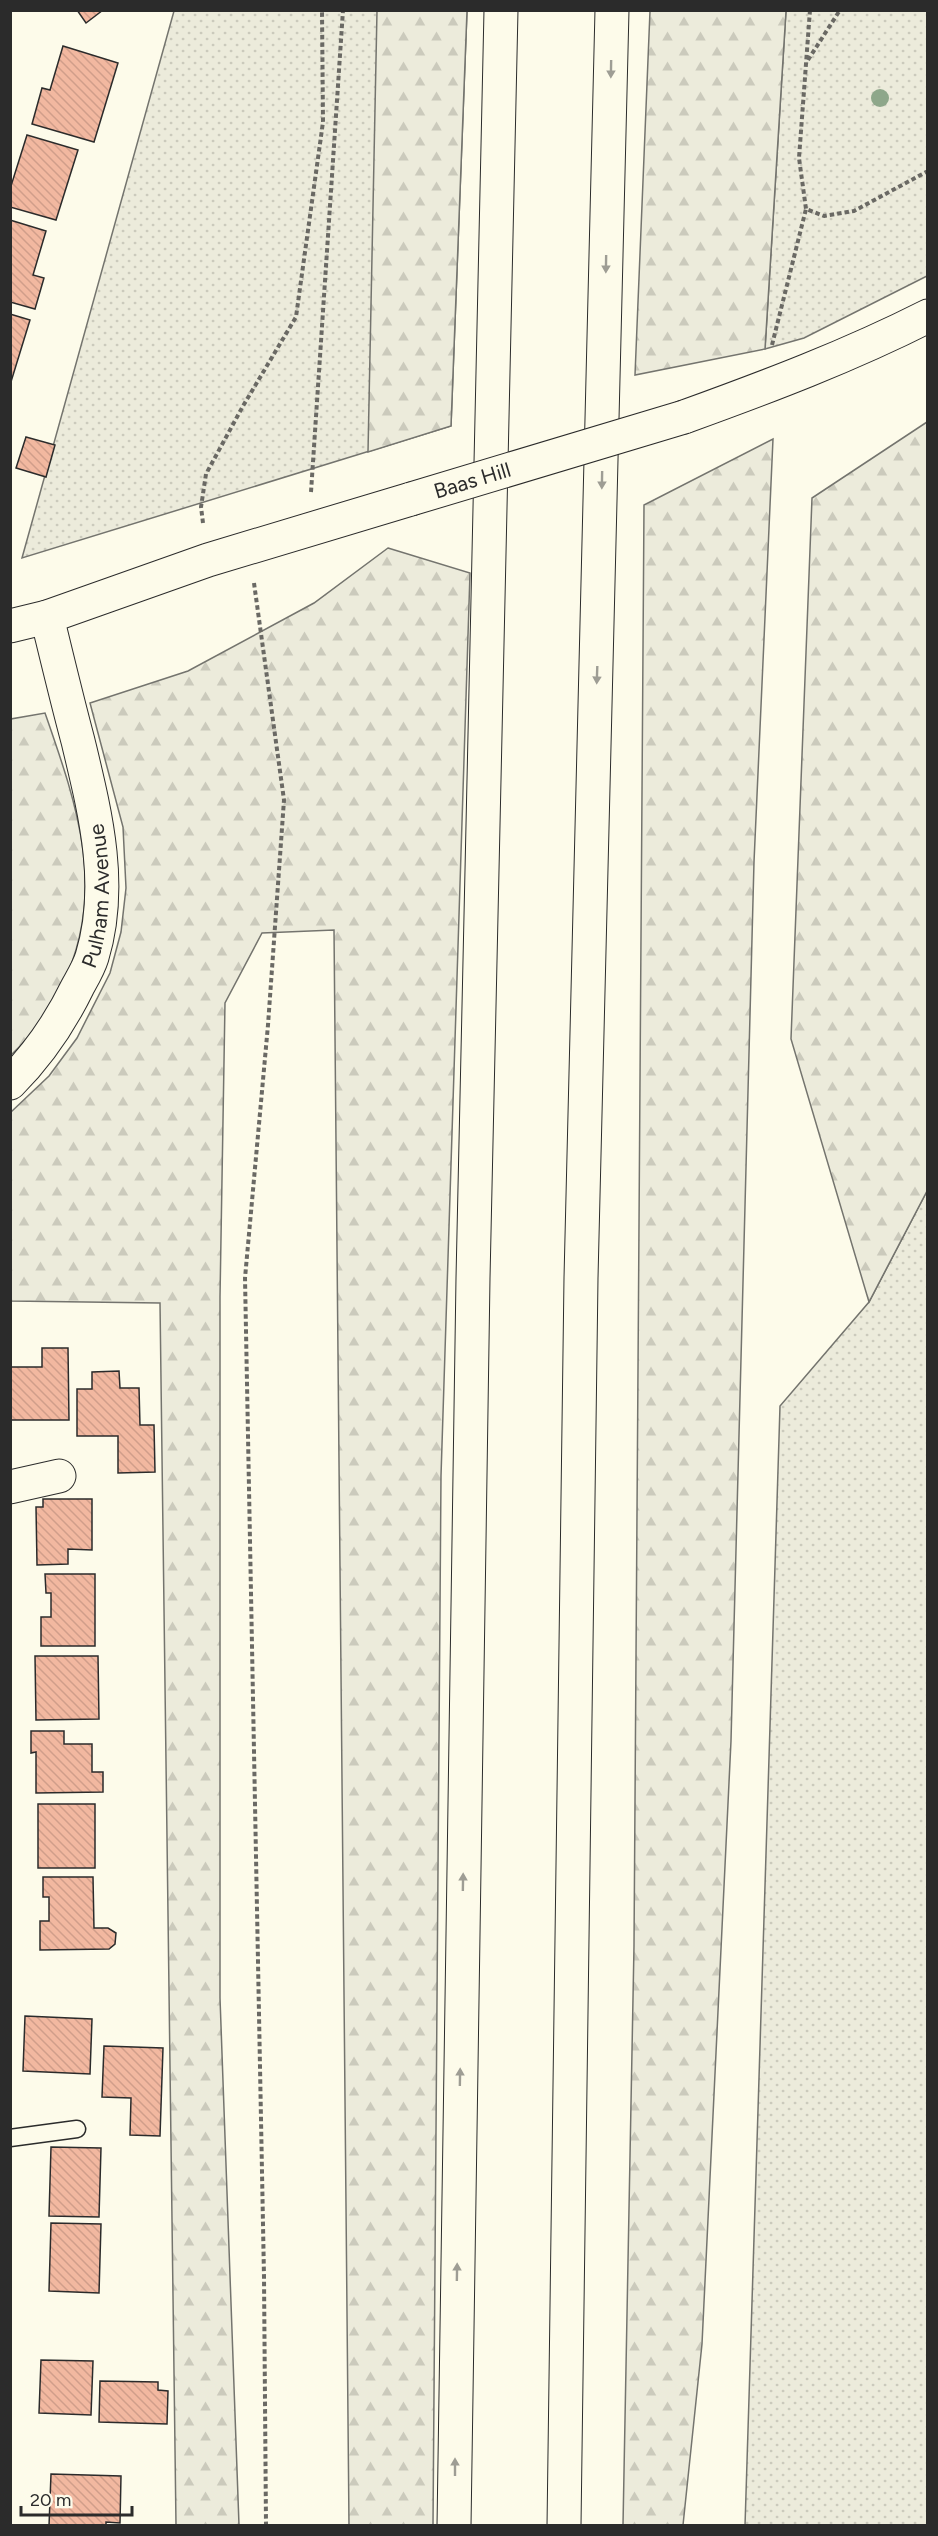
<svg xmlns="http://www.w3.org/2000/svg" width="938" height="2536" font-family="Figtree,sans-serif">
<defs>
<pattern id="grass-dots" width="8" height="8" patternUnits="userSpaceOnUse" patternTransform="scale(1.5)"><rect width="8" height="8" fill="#ecebdb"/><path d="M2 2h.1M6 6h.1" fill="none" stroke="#cbcabc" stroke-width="1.8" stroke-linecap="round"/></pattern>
<pattern id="forest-firs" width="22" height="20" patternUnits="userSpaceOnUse" patternTransform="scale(1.5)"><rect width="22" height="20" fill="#ecebdb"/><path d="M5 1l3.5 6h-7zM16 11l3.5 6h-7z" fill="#cbcabc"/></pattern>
<pattern id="building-back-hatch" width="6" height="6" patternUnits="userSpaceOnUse" patternTransform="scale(1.5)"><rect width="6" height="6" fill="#f2b8a0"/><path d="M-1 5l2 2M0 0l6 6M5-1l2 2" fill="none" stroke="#d09e8a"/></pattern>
</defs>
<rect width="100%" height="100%" fill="#fdfbea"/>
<g fill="url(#grass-dots)" stroke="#74746e" stroke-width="1.5">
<polygon points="174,11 467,11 451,426 22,558"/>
<polygon points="786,11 927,11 927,276 804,338 765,349"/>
<polygon points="927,1191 927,2525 745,2526 780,1406 869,1302"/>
</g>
<g fill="url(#forest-firs)" stroke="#74746e" stroke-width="1.5">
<polygon points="377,11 467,11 451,426 368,452"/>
<polygon points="650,11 786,11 765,349 635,375"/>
<polygon points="927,422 927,1191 869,1302 791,1039 812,498"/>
<polygon points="773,439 754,862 731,1741 702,2344 683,2525 623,2525 634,1946 644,505"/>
<polygon points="388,548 470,573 441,1476 433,2525 349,2525 334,930 262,933 225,1003 220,1297 220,1998 239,2525 176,2525 160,1303 11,1301 11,1112 49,1076 77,1038 110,973 121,932 126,888 123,827 90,703 188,671 314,603"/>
<path d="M 45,713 C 77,805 108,892 62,986 C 48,1012 33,1035 11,1055 L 11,719 Z"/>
</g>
<g fill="url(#building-back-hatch)" stroke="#2b2b2b" stroke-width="1.5">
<polygon points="77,10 103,10 86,23"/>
<polygon points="63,46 118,63 94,142 32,124 42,88 50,90"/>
<polygon points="27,135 78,150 56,220 10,207 10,189"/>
<polygon points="10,220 46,231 33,275 44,278 35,309 10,302"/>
<polygon points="10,314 30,320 10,385"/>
<polygon points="26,437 55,445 46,477 16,468"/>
<polygon points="42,1348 68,1348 69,1420 10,1420 10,1367 42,1367"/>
<polygon points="119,1371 120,1388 139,1388 140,1425 154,1425 155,1472 118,1473 118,1436 77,1436 77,1389 92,1389 92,1372"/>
<polygon points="43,1499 92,1499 92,1550 68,1549 68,1564 37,1565 36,1507 43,1507"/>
<polygon points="45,1574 95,1574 95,1646 41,1646 41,1617 51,1617 51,1593 46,1593"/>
<polygon points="35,1656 98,1656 99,1719 36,1720"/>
<polygon points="31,1731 64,1731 64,1744 92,1744 92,1772 103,1772 103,1792 36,1793 36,1752 31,1753"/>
<rect x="38" y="1804" width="57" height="64"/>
<polygon points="43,1877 93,1877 94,1928 108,1928 116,1933 115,1944 109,1949 40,1950 40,1921 49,1921 49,1897 43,1897"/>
<polygon points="25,2016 92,2019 90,2074 23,2071"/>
<polygon points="104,2046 163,2048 160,2136 130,2135 131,2098 102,2097"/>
<polygon points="51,2147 101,2148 99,2217 49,2216"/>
<polygon points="51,2223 101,2224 99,2293 49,2291"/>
<polygon points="41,2360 93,2361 91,2415 39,2413"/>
<polygon points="100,2381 158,2382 158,2390 168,2391 167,2424 99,2422"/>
<polygon points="51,2474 121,2476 120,2523 106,2522 106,2526 49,2526"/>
</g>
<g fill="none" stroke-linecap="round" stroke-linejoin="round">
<defs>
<polyline id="service" points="10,2138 77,2129"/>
<g id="minor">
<path id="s1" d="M 10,1083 C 39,1054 60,1023 78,986 C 83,977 89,967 92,957 C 114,885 95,812 78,741 C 67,700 57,658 47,617"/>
<polyline points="10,1487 59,1476"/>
</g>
<g id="tertiary">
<path d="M 684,417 C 767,387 849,356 928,316"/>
<polyline points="10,626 47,617 208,560 411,499"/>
</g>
<g id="trunk">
<polyline points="454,2526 473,1278 501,10"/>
<polyline points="564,2526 581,1278 612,10"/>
</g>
</defs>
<use href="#service" stroke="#2b2b2b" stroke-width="19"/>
<use href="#minor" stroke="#2b2b2b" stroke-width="35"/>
<use href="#tertiary" stroke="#2b2b2b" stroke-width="35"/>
<use href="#trunk" stroke="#2b2b2b" stroke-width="35"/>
<g stroke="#6a6964" stroke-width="4" stroke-dasharray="4.5 3" stroke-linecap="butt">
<polyline points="810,10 799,158 806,209 824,216 854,211 928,171"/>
<polyline points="808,60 840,10"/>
<polyline points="772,345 806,209"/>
<polyline points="311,492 343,10"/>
<polyline points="203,523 201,507 206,474 243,406 296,317 323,122 322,10"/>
<polyline points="254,583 284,800 268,1025 245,1278 264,2277 266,2526"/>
</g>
<use href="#service" stroke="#fdfbea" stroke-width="16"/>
<use href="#minor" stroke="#fdfbea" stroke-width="33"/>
<use href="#tertiary" stroke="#fdfbea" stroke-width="33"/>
<use href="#trunk" stroke="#fdfbea" stroke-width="33"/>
<defs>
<g id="tertiary-bridge">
<path id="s2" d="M 411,499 L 684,417"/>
</g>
</defs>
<use href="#tertiary-bridge" stroke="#2b2b2b" stroke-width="35" stroke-linecap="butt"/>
<use href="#tertiary-bridge" stroke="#fdfbea" stroke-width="33"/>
</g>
<circle fill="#8ea78a" cx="880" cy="98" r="9"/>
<defs><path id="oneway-solid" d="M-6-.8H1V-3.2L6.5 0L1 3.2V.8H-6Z" transform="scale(1.5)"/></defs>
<g fill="#9e9d94">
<use href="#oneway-solid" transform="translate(611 69) rotate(91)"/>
<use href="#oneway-solid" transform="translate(606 264) rotate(91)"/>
<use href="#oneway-solid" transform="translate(602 480) rotate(91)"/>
<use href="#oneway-solid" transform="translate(597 675) rotate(92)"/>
<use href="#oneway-solid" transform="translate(463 1882) rotate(-89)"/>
<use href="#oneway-solid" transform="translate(460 2077) rotate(-89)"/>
<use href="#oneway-solid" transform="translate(457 2272) rotate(-89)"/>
<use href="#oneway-solid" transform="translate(455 2467) rotate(-90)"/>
</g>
<g text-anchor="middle" stroke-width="4.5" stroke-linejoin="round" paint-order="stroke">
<g font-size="21" fill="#2b2b2b" stroke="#fdfbea">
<text dy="7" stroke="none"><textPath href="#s2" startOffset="64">Baas Hill</textPath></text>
<text dy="7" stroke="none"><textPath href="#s1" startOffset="213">Pulham Avenue</textPath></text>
</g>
</g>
<rect width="938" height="2536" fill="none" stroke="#2b2b2b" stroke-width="24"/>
<path d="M21 2506v9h111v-9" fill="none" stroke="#2b2b2b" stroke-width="3"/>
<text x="30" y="2506" font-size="18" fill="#2b2b2b" stroke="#fdfbea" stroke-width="4.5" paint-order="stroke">20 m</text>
</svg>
